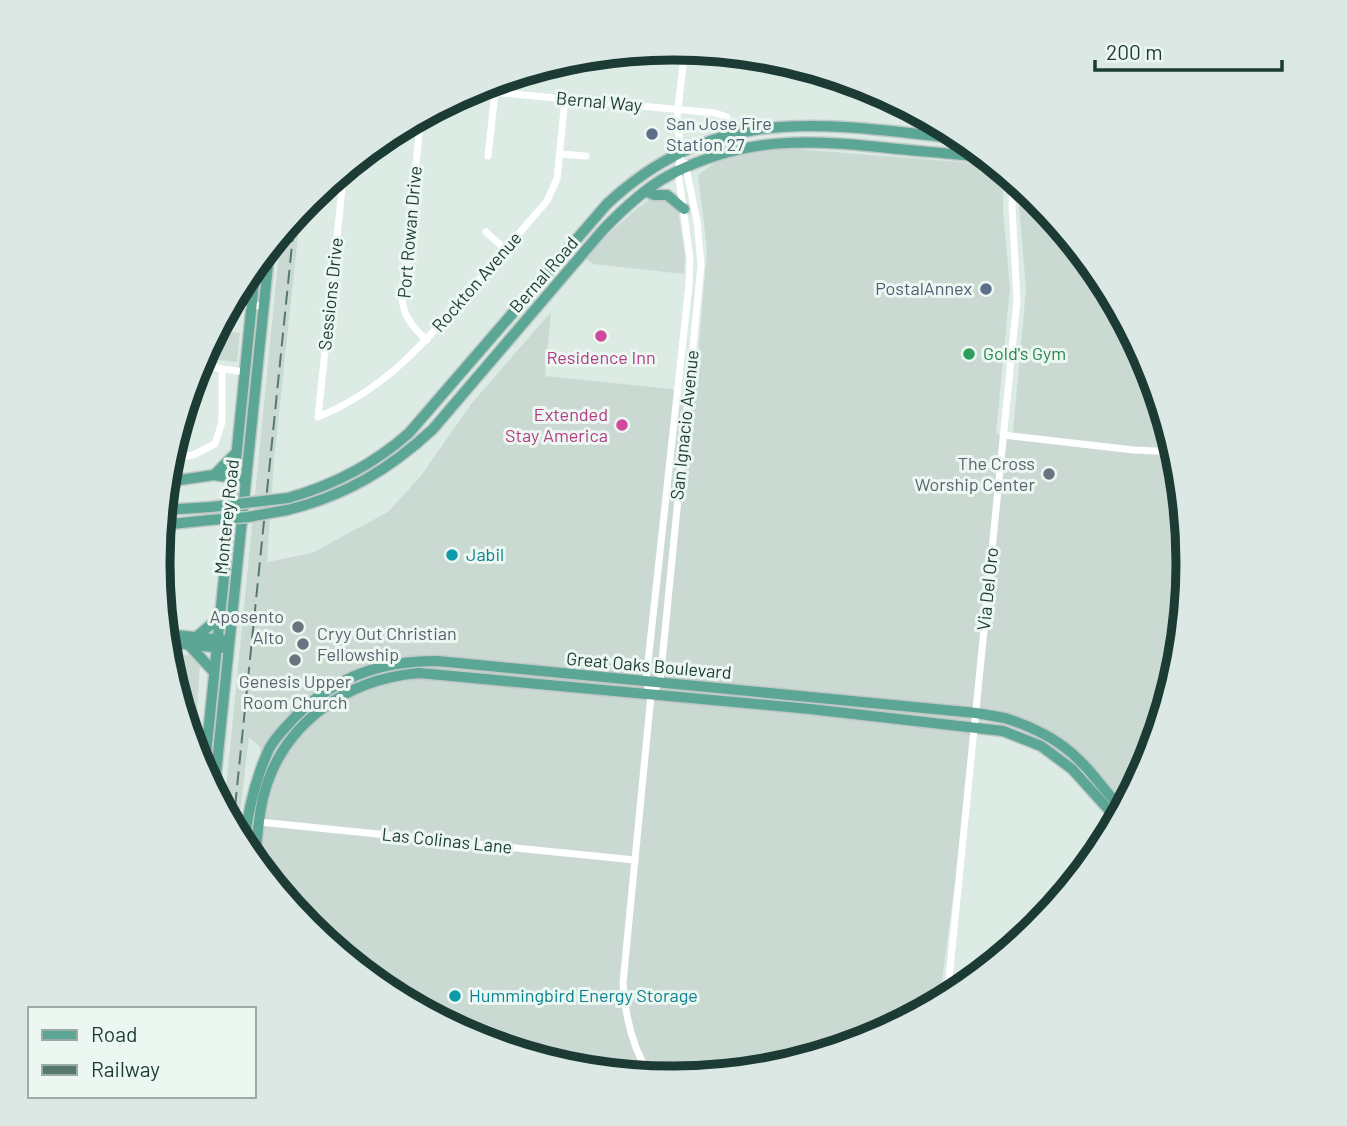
<svg xmlns="http://www.w3.org/2000/svg" width="1347" height="1126" font-family="Barlow,sans-serif">
<rect width="100%" height="100%" fill="#dcebe4"/>
<g fill="#cadad3">
<polygon points="783,148 998,165 1004,170 1003,211 1010,288 996,434 1013,432 1026,290 1019,204 1021,184 1038,199 1103,277 1150,366 1179,463 1189,563 1179,664 1150,761 1126,805 1078,751 1040,727 977,717 939,1003 870,1040 774,1069 673,1079 572,1069 476,1039 387,992 309,927 263,871 260,747 249,737 237,836 224,810 281,232 301,208 274,460 267,562 312,553 388,512 420,477 472,403 551,312 545,376 671,389 694,405 707,250 698,175 720,159"/>
<polygon points="662,194 678,209 685,257 684,274 593,264 586,259 601,241 633,212 647,201"/>
<polygon points="216,330 240,333 237,362 201,358"/>
<polygon points="166,651 189,655 200,666 196,726 186,725 168,663"/>
</g>
<g fill="none" stroke-linecap="round" stroke-linejoin="round">
<defs>
<g id="major">
<polyline points="647,192 654,195 667,195 684,209"/>
<polyline points="214,475 237,452"/>
<polyline points="166,482 214,475 239,479"/>
<path d="M 288,498 C 334,485 373,465 409,433 L 607,204 C 719,100 828,125 965,139"/>
<polyline points="163,510 211,507"/>
<path d="M 287,510 C 345,496 390,469 433,429 L 602,231 C 621,211 644,189 668,176 C 747,134 813,140 898,149 C 928,152 958,154 989,158"/>
<polyline points="162,525 210,520"/>
<polyline points="165,634 223,640"/>
<polyline points="195,638 220,617"/>
<polyline points="166,642 222,648"/>
<polyline points="189,645 214,672"/>
<polyline points="204,774 256,262"/>
<polyline points="214,793 270,245"/>
<path d="M 244,848 C 247,814 255,780 269,749 C 275,737 287,726 296,716 C 336,676 382,661 437,661 L 976,713 L 1005,718 C 1033,727 1059,739 1080,761 C 1096,776 1107,795 1124,810"/>
<path d="M 255,862 C 257,841 258,819 263,798 C 281,724 346,679 419,673 L 810,709 L 1003,731 L 1041,746 L 1072,769 L 1118,820"/>
</g>
</defs>
<use href="#major" stroke="#bfc8c6" stroke-width="13"/>
<g stroke="#fff" stroke-width="7">
<polyline points="470,90 715,113 727,117"/>
<path d="M 421,116 L 402,297 C 403,316 413,328 427,340"/>
<polyline points="560,154 586,156"/>
<polyline points="488,156 495,93"/>
<path d="M 344,170 L 318,417 C 384,390 424,344 469,291 C 495,261 521,231 547,201 L 557,179 L 565,99"/>
<polyline points="486,232 505,249"/>
<polyline points="230,304 264,306"/>
<polyline points="198,363 222,369 245,372"/>
<polyline points="1003,435 1134,450 1176,452"/>
<polyline points="169,459 193,455 215,444 222,422 222,369"/>
<polyline points="651,695 660,682 701,265 697,221 685,163"/>
<polyline points="259,822 635,860"/>
<polyline points="947,999 1017,300 1012,206 1013,178"/>
<path d="M 650,1076 C 632,1047 625,1017 623,983 L 651,695 L 646,681 L 649,653 L 689,285 L 690,258 L 678,172 L 681,153 L 677,117 L 685,48"/>
</g>
<use href="#major" stroke="#5ba694" stroke-width="10"/>
<polyline stroke="#56786f" stroke-width="2" stroke-dasharray="14 7" stroke-linecap="butt" points="233,827 295,215"/>
<defs>
<g id="major-bridge">
<polyline points="211,507 288,498"/>
<polyline points="210,520 248,517 287,510"/>
</g>
</defs>
<use href="#major-bridge" stroke="#bfc8c6" stroke-width="13" stroke-linecap="butt"/>
<use href="#major-bridge" stroke="#5ba694" stroke-width="10"/>
</g>
<g fill="#5c6f8a" stroke="#ecf7f2" stroke-width="2.5">
<circle cx="652" cy="134" r="7"/>
<circle cx="986" cy="289" r="7"/>
</g>
<g fill="#d1479c" stroke="#ecf7f2" stroke-width="2.5">
<circle cx="601" cy="336" r="7"/>
<circle cx="622" cy="425" r="7"/>
</g>
<circle fill="#2e9e5b" stroke="#ecf7f2" stroke-width="2.5" cx="969" cy="354" r="7"/>
<g fill="#6b7280" stroke="#ecf7f2" stroke-width="2.5">
<circle cx="1049" cy="474" r="7"/>
<circle cx="298" cy="627" r="7"/>
<circle cx="303" cy="644" r="7"/>
<circle cx="295" cy="660" r="7"/>
</g>
<g fill="#0f9aa8" stroke="#ecf7f2" stroke-width="2.5">
<circle cx="452" cy="555" r="7"/>
<circle cx="455" cy="996" r="7"/>
</g>
<g text-anchor="middle" stroke-width="6" stroke-linejoin="round" paint-order="stroke">
<g font-size="18" fill="#1c3b34" stroke="#ecf7f2">
<text transform="translate(599 102) rotate(5)" y="6">Bernal Way</text>
<text transform="translate(410 232) rotate(-85)" y="6">Port Rowan Drive</text>
<text transform="translate(544 275) rotate(-49)" y="6">Bernal Road</text>
<text transform="translate(477 282) rotate(-49)" y="6">Rockton Avenue</text>
<text transform="translate(331 294) rotate(-84)" y="6">Sessions Drive</text>
<text transform="translate(685 425) rotate(-84)" y="6">San Ignacio Avenue</text>
<text transform="translate(227 517) rotate(-84)" y="6">Monterey Road</text>
<text transform="translate(988 589) rotate(-84)" y="6">Via Del Oro</text>
<text transform="translate(649 666) rotate(5)" y="6">Great Oaks Boulevard</text>
<text transform="translate(447 841) rotate(6)" y="6">Las Colinas Lane</text>
</g>
<g font-size="18" fill="#4e5e75" stroke="#ecf7f2" text-anchor="start">
<text x="666" y="130">San Jose Fire<tspan x="666" dy="21">Station 27</tspan></text>
<text x="972" y="295" text-anchor="end">PostalAnnex</text>
</g>
<g font-size="18" fill="#27864d" stroke="#ecf7f2" text-anchor="start">
<text x="983" y="360">Gold's Gym</text>
</g>
<g font-size="18" fill="#b23c85" stroke="#ecf7f2">
<text x="601" y="364">Residence Inn</text>
<text x="608" y="421" text-anchor="end">Extended<tspan x="608" dy="21">Stay America</tspan></text>
</g>
<g font-size="18" fill="#5b616d" stroke="#ecf7f2" text-anchor="end">
<text x="1035" y="470">The Cross<tspan x="1035" dy="21">Worship Center</tspan></text>
<text x="284" y="623">Aposento<tspan x="284" dy="21">Alto</tspan></text>
<text x="317" y="640" text-anchor="start">Cryy Out Christian<tspan x="317" dy="21">Fellowship</tspan></text>
<text x="295" y="688" text-anchor="middle">Genesis Upper<tspan x="295" dy="21">Room Church</tspan></text>
</g>
<g font-size="18" fill="#0d838f" stroke="#ecf7f2" text-anchor="start">
<text x="466" y="561">Jabil</text>
<text x="469" y="1002">Hummingbird Energy Storage</text>
</g>
</g>
<path d="M0 0H1347V1126H0ZM170 563a503 503 0 1 1 1006 0a503 503 0 1 1-1006 0Z" fill="#dbe8e3" fill-rule="evenodd"/>
<path fill="none" stroke="#1c3b34" stroke-width="9" d="M170 563a503 503 0 1 1 1006 0a503 503 0 1 1-1006 0Z"/>
<rect x="28" y="1007" width="228" height="91" fill="#ecf7f2" stroke="#99aca6" stroke-width="2"/>
<rect x="42" y="1030" width="35" height="10" fill="#5ba694" stroke="#99aca6" stroke-width="2"/>
<text x="91" y="1042" font-size="21" fill="#1c3b34">Road</text>
<rect x="42" y="1065" width="35" height="10" fill="#56786f" stroke="#99aca6" stroke-width="2"/>
<text x="91" y="1077" font-size="21" fill="#1c3b34">Railway</text>
<path d="M1095 60v10h187v-10" fill="none" stroke="#1c3b34" stroke-width="3.5"/>
<text x="1106" y="60" font-size="21" fill="#1c3b34" stroke="#ecf7f2" stroke-width="5" paint-order="stroke">200 m</text>
</svg>
